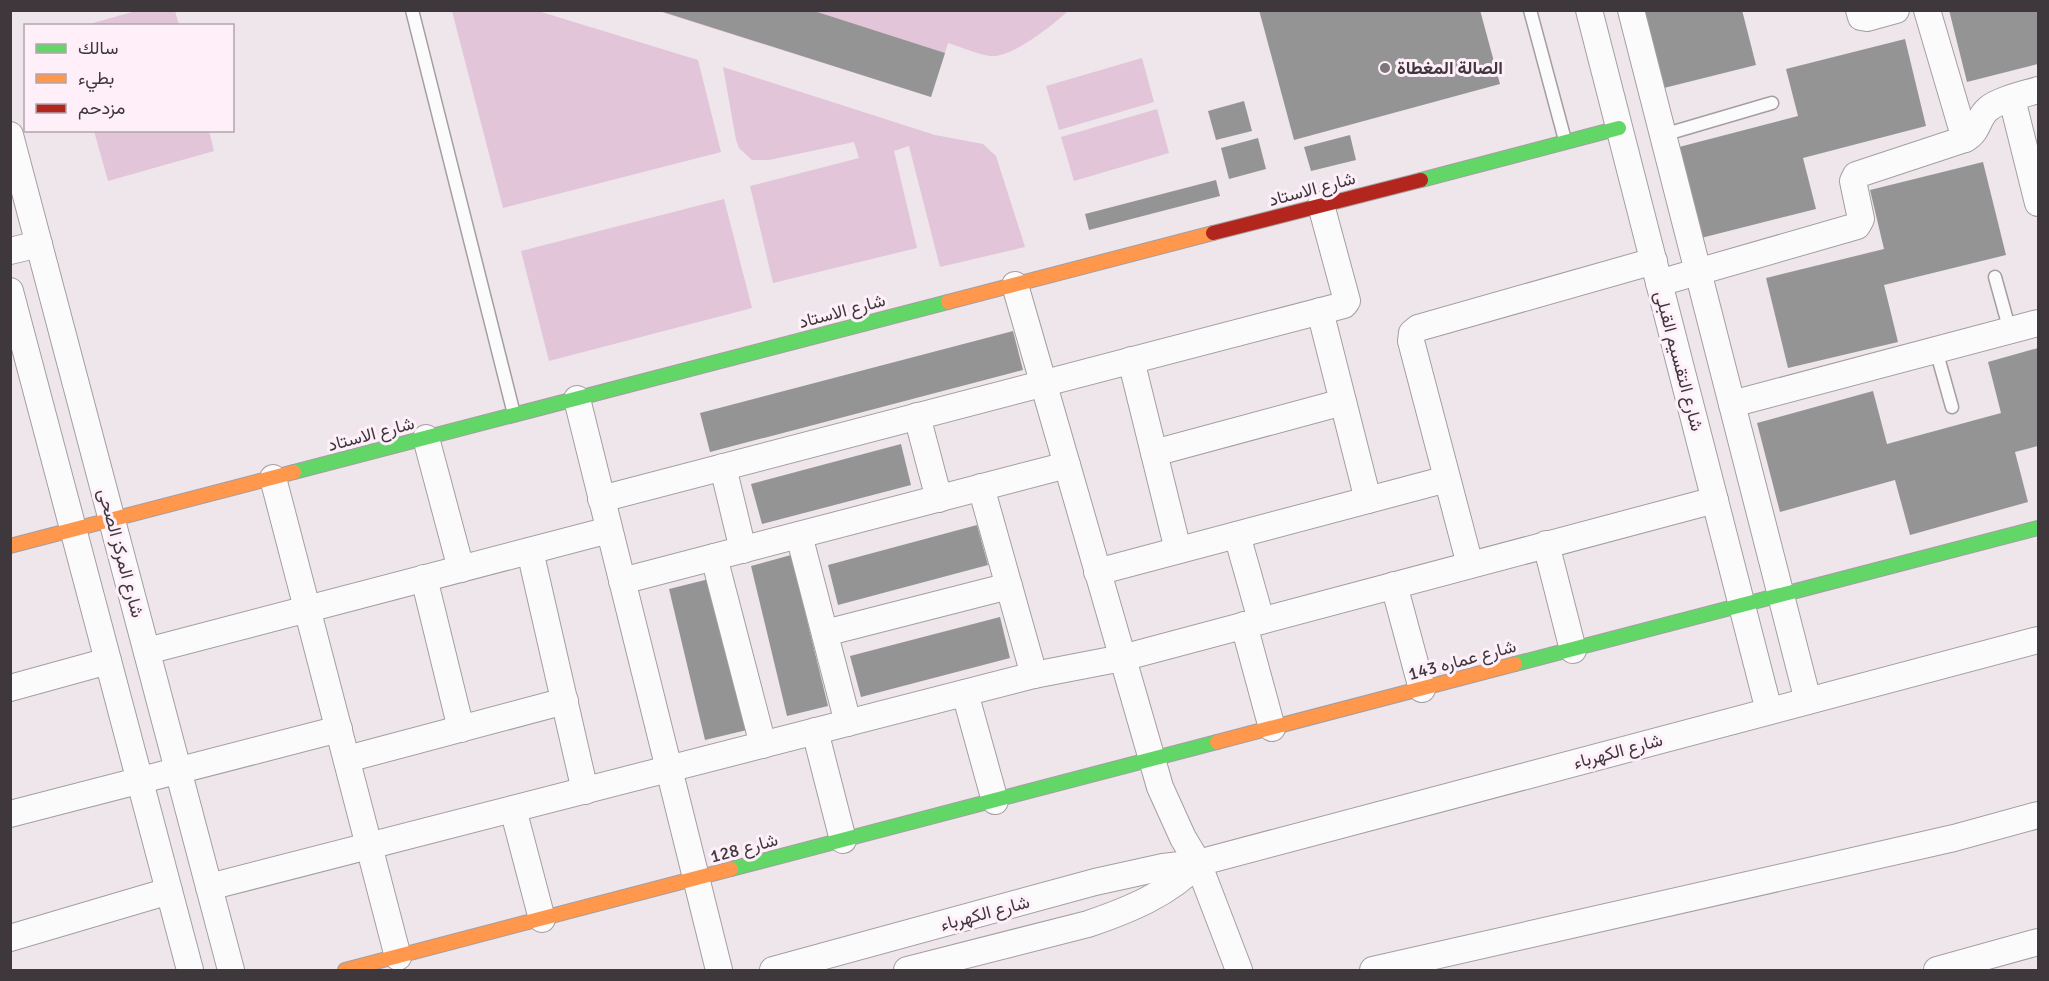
<svg xmlns="http://www.w3.org/2000/svg" width="2049" height="981" font-family="Signika,Vazirmatn,sans-serif">
<rect width="100%" height="100%" fill="#eee6eb"/>
<g fill="#e2c5d9">
<polygon points="139,10 175,11 179,25 86,25"/>
<polygon points="452,11 538,11 698,60 721,152 503,208"/>
<path d="M 658,11 L 1068,11 C 1053,25 1014,56 993,56 C 985,57 958,46 948,43 L 931,97 Z"/>
<polygon points="1142,58 1154,102 1059,130 1046,86"/>
<polygon points="723,67 935,135 983,144 996,156 1025,247 940,267 909,146 894,151 917,248 773,283 750,186 859,158 854,142 769,160 752,160 739,148 736,140"/>
<polygon points="1157,109 1169,153 1074,181 1061,137"/>
<polygon points="94,131 209,131 214,151 108,181"/>
<polygon points="724,199 752,308 549,361 521,251"/>
</g>
<g fill="#959495">
<polygon points="811,10 945,53 931,97 660,11"/>
<polygon points="1259,10 1480,10 1500,84 1294,140"/>
<polygon points="1640,10 1742,10 1756,65 1660,89"/>
<polygon points="1949,10 2038,10 2038,64 1967,82"/>
<polygon points="1905,39 1926,126 1803,158 1816,209 1701,238 1679,147 1798,116 1786,69"/>
<polygon points="1244,101 1252,131 1216,140 1208,111"/>
<polygon points="1350,135 1356,160 1311,171 1304,147"/>
<polygon points="1258,138 1266,169 1229,179 1221,148"/>
<polygon points="1983,162 2006,255 1884,285 1898,342 1788,368 1766,278 1884,249 1870,190"/>
<polygon points="1216,180 1220,196 1089,230 1085,214"/>
<polygon points="1013,331 1023,370 710,452 700,413"/>
<polygon points="2038,348 2038,446 2015,452 2028,502 1910,535 1895,480 1780,512 1757,423 1873,391 1887,444 2001,413 1988,362"/>
<polygon points="901,444 911,485 762,524 751,484"/>
<polygon points="977,525 988,565 838,605 828,565"/>
<polygon points="791,555 828,706 787,716 751,566"/>
<polygon points="709,579 747,730 705,740 669,589"/>
<polygon points="1000,617 1010,658 861,697 850,656"/>
</g>
<g fill="none" stroke-linecap="round" stroke-linejoin="round">
<defs>
<g id="lane">
<polyline points="412,10 514,414"/>
<polyline points="1530,10 1565,140"/>
<polyline points="1663,135 1772,103"/>
<polyline points="1995,277 2010,331"/>
<polyline points="1936,350 1952,407"/>
</g>
<g id="street">
<polyline points="1589,10 1769,711"/>
<polyline points="1631,10 1808,701"/>
<polyline points="1859,10 1861,17 1867,18 1896,10"/>
<polyline points="1927,10 1965,139"/>
<polyline points="2012,99 2038,203"/>
<polyline points="10,135 231,970"/>
<polyline points="10,251 39,244"/>
<path d="M 1659,283 L 1857,226 L 1861,219 L 1853,181 L 1856,175 L 1965,139 C 1979,132 1977,118 1988,109 C 1998,100 2025,94 2038,90"/>
<polyline points="1015,285 1160,787 1183,838 1198,863 1239,970"/>
<polyline points="10,291 190,970"/>
<polyline points="1320,311 1368,500"/>
<polyline points="1131,360 1178,550"/>
<polyline points="577,399 719,970"/>
<polyline points="1732,404 2038,323"/>
<polyline points="917,416 939,499"/>
<polyline points="426,438 461,569"/>
<polyline points="1154,453 1343,402"/>
<polyline points="723,467 743,550"/>
<polyline points="273,478 398,957"/>
<polyline points="981,487 1034,675"/>
<polyline points="601,499 1344,305 1347,301 1321,205"/>
<polyline points="799,535 848,723"/>
<polyline points="1237,535 1261,620"/>
<polyline points="1546,544 1573,650"/>
<polyline points="530,551 585,791"/>
<polyline points="714,557 763,745"/>
<polyline points="1470,565 1411,341 1412,333 1418,328 1654,261"/>
<polyline points="1097,572 1447,479"/>
<polyline points="424,578 461,729"/>
<polyline points="622,581 1067,465"/>
<polyline points="1394,585 1422,689"/>
<polyline points="1244,625 1272,728"/>
<polyline points="825,633 1009,586"/>
<polyline points="147,651 609,530"/>
<polyline points="10,688 108,661"/>
<polyline points="965,693 995,801"/>
<polyline points="815,731 843,840"/>
<polyline points="347,759 565,701"/>
<polyline points="513,809 542,919"/>
<polyline points="10,814 339,729"/>
<polyline points="209,887 1034,675 1122,658 1715,500"/>
<polyline points="10,938 169,891"/>
<polyline points="773,970 1095,882 1163,867 1198,863 2038,640"/>
<path d="M 907,970 L 1088,924 C 1129,910 1169,894 1198,863"/>
<polyline points="1373,970 1954,838 2038,815"/>
<polyline points="1937,970 2038,942"/>
</g>
<g id="fast">
<polyline points="1421,180 1619,128"/>
<polyline points="294,472 948,302"/>
<polyline points="1515,664 2038,528"/>
<polyline points="731,869 1217,742"/>
</g>
<g id="slow">
<polyline points="948,302 1213,233"/>
<polyline points="10,546 294,472"/>
<polyline points="1217,742 1515,664"/>
<polyline points="345,970 731,869"/>
</g>
<polyline id="jam" points="1213,233 1421,180"/>
</defs>
<use href="#lane" stroke="#a49ea2" stroke-width="15"/>
<use href="#street" stroke="#a49ea2" stroke-width="28"/>
<use href="#fast" stroke="#a49ea2" stroke-width="16"/>
<use href="#slow" stroke="#a49ea2" stroke-width="16"/>
<use href="#jam" stroke="#a49ea2" stroke-width="16"/>
<use href="#lane" stroke="#fcfbfc" stroke-width="12"/>
<use href="#street" stroke="#fcfbfc" stroke-width="26"/>
<use href="#fast" stroke="#63d668" stroke-width="14"/>
<use href="#slow" stroke="#ff974d" stroke-width="14"/>
<use href="#jam" stroke="#b3261e" stroke-width="14"/>
</g>
<circle fill="#7c7579" stroke="#feeff9" stroke-width="2" cx="1385" cy="68" r="6"/>
<g text-anchor="middle" stroke-width="6" stroke-linejoin="round" paint-order="stroke">
<g font-size="18" font-weight="bold" fill="#3e383c" stroke="#feeff9" text-anchor="start">
<text x="1397" y="74">الصالة المغطاة</text>
</g>
<g font-size="18" fill="#3e383c" stroke="#feeff9">
<text transform="translate(1312 189) rotate(-15)" y="6">شارع الاستاد</text>
<text transform="translate(842 311) rotate(-15)" y="6">شارع الاستاد</text>
<text transform="translate(1679 361) rotate(75)" y="6">شارع التقسيم القبلى</text>
<text transform="translate(371 434) rotate(-15)" y="6">شارع الاستاد</text>
<text transform="translate(121 553) rotate(75)" y="6">شارع المركز الصحى</text>
<text transform="translate(1462 660) rotate(-15)" y="6">شارع عماره 143</text>
<text transform="translate(1618 751) rotate(-15)" y="6">شارع الكهرباء</text>
<text transform="translate(744 848) rotate(-15)" y="6">شارع 128</text>
<text transform="translate(985 913) rotate(-15)" y="6">شارع الكهرباء</text>
</g>
</g>
<rect width="2049" height="981" fill="none" stroke="#3e383c" stroke-width="24"/>
<rect x="24" y="24" width="210" height="108" fill="#feeff9" stroke="#b1a6ad" stroke-width="1.5"/>
<rect x="36" y="44" width="30" height="9" fill="#63d668" stroke="#b1a6ad" stroke-width="1.5"/>
<text x="78" y="54" font-size="18" fill="#3e383c">سالك</text>
<rect x="36" y="74" width="30" height="9" fill="#ff974d" stroke="#b1a6ad" stroke-width="1.5"/>
<text x="78" y="84" font-size="18" fill="#3e383c">بطيء</text>
<rect x="36" y="104" width="30" height="9" fill="#b3261e" stroke="#b1a6ad" stroke-width="1.5"/>
<text x="78" y="114" font-size="18" fill="#3e383c">مزدحم</text>
</svg>
